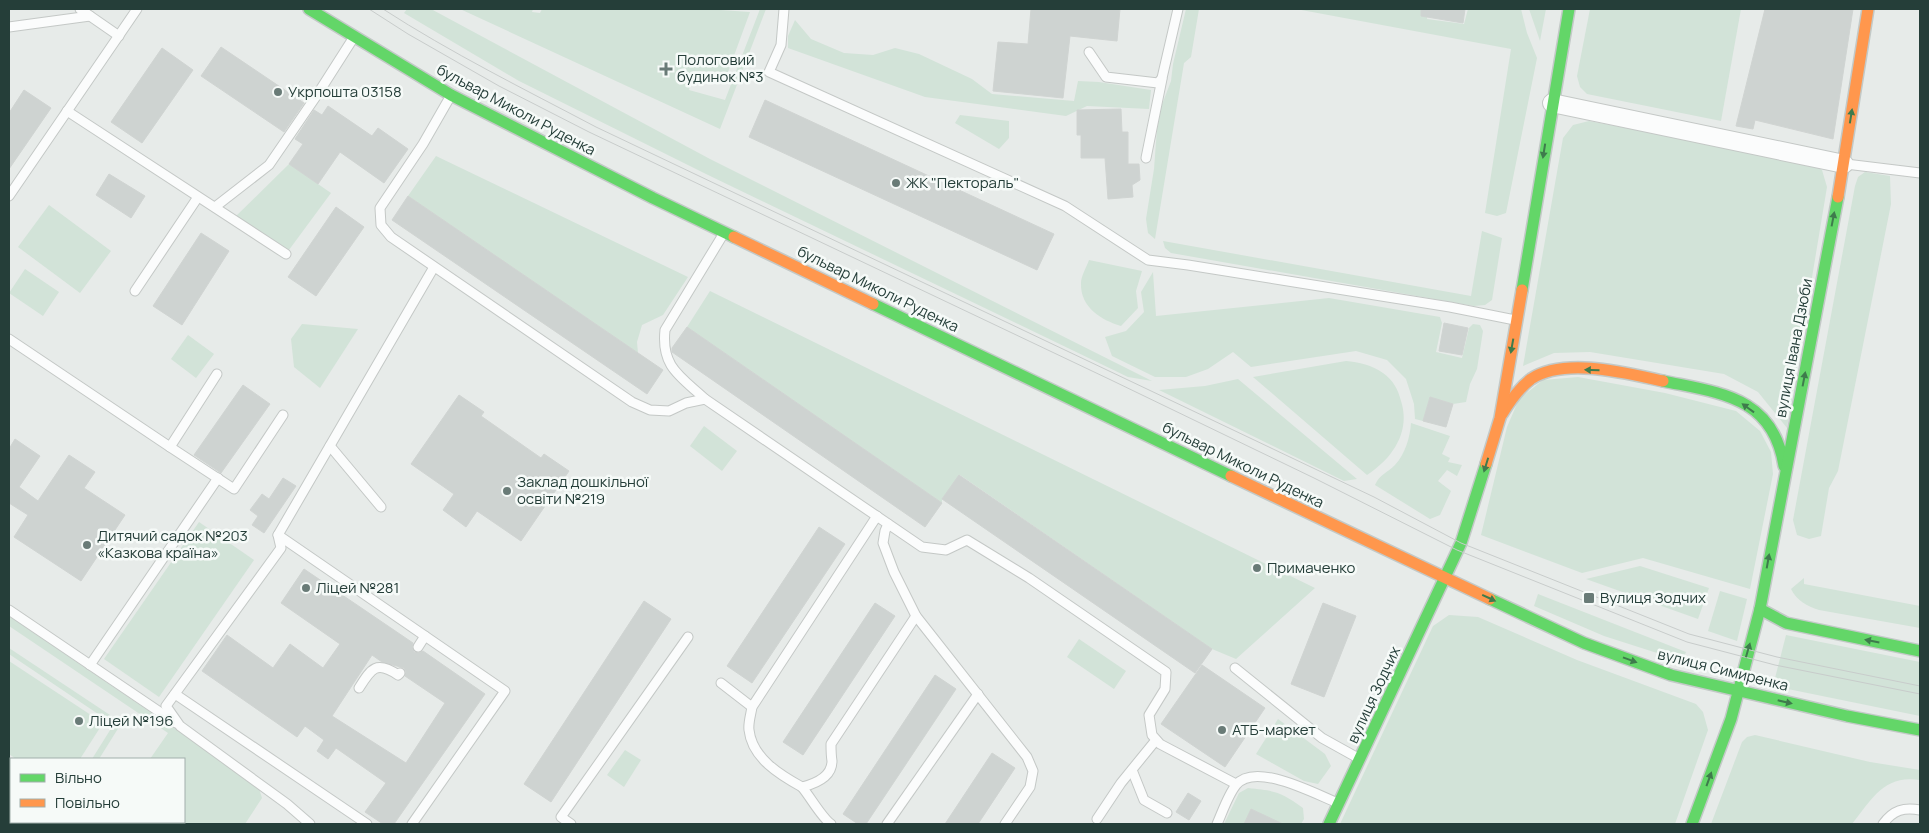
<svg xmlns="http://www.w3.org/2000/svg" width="1929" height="833" font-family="Manrope,sans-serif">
<rect width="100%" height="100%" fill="#e7ebe9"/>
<g fill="#d2e3d8">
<polygon points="407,9 431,9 710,159 1152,381 1128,377 706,174 519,81 404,13"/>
<polygon points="460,9 533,9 532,12 540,13 542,9 706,9 750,12 728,72 693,71 689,90 725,100 760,9 766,9 720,129"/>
<polygon points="1186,9 1199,9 1191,57 1184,63 1155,239 1148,233 1146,219 1154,169 1158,115 1171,81 1173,64"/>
<polygon points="1296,9 1428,9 1427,19 1464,24 1468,9 1521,9 1527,33 1537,58 1506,213 1497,216 1485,213 1511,49"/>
<polygon points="1529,9 1546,9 1540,41"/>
<polygon points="1590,9 1741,9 1721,121 1587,94 1580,87 1577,76"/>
<polygon points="795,20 811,39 844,53 873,55 895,48 919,54 972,79 992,94 1074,101 1078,81 1099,82 1151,90 1149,109 1087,106 1066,116 925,97 788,48 788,36"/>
<polygon points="960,115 1009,121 1009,138 999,149 955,123"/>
<polygon points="1589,121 1810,163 1822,170 1827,187 1787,428 1758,392 1724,374 1590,352 1554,353 1523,366 1563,138 1573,125"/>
<polygon points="436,156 688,277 663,315 642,325 637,342 638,353 408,196"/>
<polygon points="289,164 331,193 286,254 233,219"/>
<polygon points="1865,172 1890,176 1891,204 1838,471 1829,488 1821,536 1809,539 1797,535 1793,520 1855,186 1858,177"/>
<polygon points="49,205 111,251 80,293 18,247"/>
<polygon points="1482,231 1502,238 1492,300 1485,305 1474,306 1171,253 1165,248 1163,241 1471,296"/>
<path d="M 1089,260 L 1142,271 L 1136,291 L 1138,308 L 1121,326 C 1101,320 1080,307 1081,283 C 1081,276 1087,266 1089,260 Z"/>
<polygon points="25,269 59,292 43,316 9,293"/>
<polygon points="1153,272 1156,316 1329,298 1440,317 1442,323 1436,352 1462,358 1469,328 1473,324 1480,325 1483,331 1477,369 1470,384 1466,402 1453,404 1430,397 1423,421 1415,419 1414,404 1406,379 1387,360 1356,351 1251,367 1233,352 1208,369 1186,377 1155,377 1112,356 1105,337 1126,331 1144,312 1141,292"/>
<polygon points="710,291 1315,588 1236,659 1212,649 960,475 942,499 942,503 687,327"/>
<polygon points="302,324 358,329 320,388 294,367 291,339"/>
<polygon points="188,335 214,354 196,378 171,359"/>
<path d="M 1346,361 C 1359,362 1372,365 1383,373 C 1393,380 1398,389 1401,401 C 1411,432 1392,459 1367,475 L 1253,377 Z"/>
<polygon points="1578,377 1665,393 1736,411 1760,431 1771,452 1773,474 1750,589 1643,558 1582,573 1481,535 1507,427 1519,399 1543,380"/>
<polygon points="1238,379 1357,479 1344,481 1159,390 1205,386"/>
<path d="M 1411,423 L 1450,436 L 1442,454 L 1450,458 L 1448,462 L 1462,465 L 1457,476 L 1447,470 L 1438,481 L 1451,491 L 1440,515 L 1430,519 L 1375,485 C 1380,474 1387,473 1395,465 C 1405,454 1410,438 1411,423 Z"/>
<polygon points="704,426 737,451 722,471 690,446"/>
<polygon points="199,522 254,560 159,697 104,659"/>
<polygon points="1640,566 1709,588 1698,619 1586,579"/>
<path d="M 1804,578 L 1804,584 L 1920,606 L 1920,628 L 1819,610 C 1807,606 1797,601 1791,589 Z"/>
<polygon points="1720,591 1747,599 1737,641 1708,631"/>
<polygon points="1538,594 1686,652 1682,661 1604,636 1534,606"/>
<polygon points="1449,615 1478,617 1577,660 1696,704 1703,712 1708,730 1675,824 1340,824 1433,626"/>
<polygon points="9,616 258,785 262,798 245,824 106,824 108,822 184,822 184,759 150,759 168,733 9,626"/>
<polygon points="1786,635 1920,662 1920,716 1773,686"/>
<polygon points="1079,639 1126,671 1114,689 1067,657"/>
<polygon points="9,648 116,719 119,727 99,759 92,759 112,727 110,722 9,654"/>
<polygon points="9,661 103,723 80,759 16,759 9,754"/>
<polygon points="1278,719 1325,754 1331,766 1318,784 1304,781 1256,754"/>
<path d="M 1755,735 L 1870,762 L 1920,770 L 1920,780 C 1884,774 1871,800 1852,824 L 1711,824 L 1742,742 L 1747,737 Z"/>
<polygon points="625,750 641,760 624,787 607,775"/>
<path d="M 1248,788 C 1275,791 1280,791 1303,808 L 1304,819 L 1301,824 L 1275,824 L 1277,822 L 1251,809 L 1244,824 L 1224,824 L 1239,793 Z"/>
</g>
<g fill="#ced3d1" stroke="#d0d4d2" fill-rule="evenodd">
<polygon points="1031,9 1120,9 1117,41 1070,36 1063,98 993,91 998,42 1028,44"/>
<polygon points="1421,9 1465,9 1463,23 1421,16"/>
<polygon points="1765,9 1853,9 1833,139 1755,120 1753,129 1736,126"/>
<polygon points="221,47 304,103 284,132 201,76"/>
<polygon points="162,48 193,70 142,143 111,122"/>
<polygon points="24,90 51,108 9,169 9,113"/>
<polygon points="765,100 1054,234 1037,270 749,137"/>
<polygon points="328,106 372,136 378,128 408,149 384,183 340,152 318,184 289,164 303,144 295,139 314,110 322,115"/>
<polygon points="1121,109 1122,132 1128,132 1128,164 1139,164 1140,180 1132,185 1133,197 1108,199 1105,158 1081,158 1081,135 1077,135 1077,110"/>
<polygon points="109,174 145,196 131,218 96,195"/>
<polygon points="408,196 663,370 647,394 392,220"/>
<polygon points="336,207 364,227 316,296 288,277"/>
<polygon points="201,233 229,251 182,325 153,306"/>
<polygon points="1444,323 1468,328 1462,355 1439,351"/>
<polygon points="687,327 942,503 925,527 672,352 672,348"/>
<polygon points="243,385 270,404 221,473 194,455"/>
<polygon points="459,395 484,412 481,416 541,458 544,454 569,471 521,541 477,511 466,527 443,510 454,494 411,464"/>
<polygon points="1430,397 1453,404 1446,427 1423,421"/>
<polygon points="15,439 40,456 19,487 38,501 69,455 95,472 84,488 125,515 81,581 14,537 28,515 9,503 9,449"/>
<polygon points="959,475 1212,649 1195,673 942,499"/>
<polygon points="283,478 296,486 264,533 252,525 258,516 250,510 262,494 269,499"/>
<polygon points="819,527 845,544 752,683 727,666"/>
<path d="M 304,569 L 413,643 L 412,647 L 414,652 L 418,653 L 423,651 L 485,694 L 394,824 L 383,824 L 365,812 L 386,783 L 336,748 L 328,759 L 317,751 L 324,740 L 305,726 L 297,737 L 202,671 L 227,635 L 273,668 L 290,644 L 323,668 L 340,644 L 281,603 ZM 372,655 L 382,662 L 404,668 L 406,672 L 405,676 L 445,703 L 406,763 L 332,716 Z"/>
<polygon points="644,601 671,619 551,802 524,784"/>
<polygon points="875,603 895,616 803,755 783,742"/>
<polygon points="1323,603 1356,616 1324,697 1291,684"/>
<polygon points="1202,665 1265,708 1225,767 1161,724"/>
<polygon points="935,675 956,689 866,824 858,824 843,814"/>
<polygon points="992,753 1015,768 978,824 945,824"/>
<polygon points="1188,793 1201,801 1189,820 1176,812"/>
<polygon points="1251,809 1283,824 1244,824"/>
</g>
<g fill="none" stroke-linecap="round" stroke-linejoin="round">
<defs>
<g id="lane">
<polyline points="80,9 119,36"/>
<polyline points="784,9 781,45 769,72 1065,206 1148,260 1188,265 1450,307 1515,320"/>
<polyline points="9,27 90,16"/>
<polyline points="1089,52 1106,77 1158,83 1162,78 1178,9"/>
<polyline points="450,97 423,144 380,208 381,225 391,237 632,402 650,410 669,411 686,403 705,399"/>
<polyline points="67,111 286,254"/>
<polyline points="1146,158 1162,79"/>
<polyline points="1846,164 1920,173"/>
<polyline points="9,196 137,9"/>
<polyline points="215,207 269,165 317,95 354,37"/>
<path d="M 724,233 L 665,330 C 661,367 680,376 705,399 L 922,547 L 946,550 L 967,540 L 1029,578 L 1166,672 L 1165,689 L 1149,715 L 1152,735 L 1160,744 L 1236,784"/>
<polyline points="135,291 198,197"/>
<polyline points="9,339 170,447 217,374"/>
<polyline points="330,446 381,507"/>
<polyline points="170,447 234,489 283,415"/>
<path d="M 877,516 L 752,707 C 751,714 748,723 749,730 C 752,758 780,775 802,787 C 814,784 832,777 832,761 C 831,755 831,751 831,744 L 916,616"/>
<polyline points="888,524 885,531 883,543 894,572 916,616 1027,757 1033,771 1030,787 1005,824"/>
<polyline points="278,535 505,691 412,824"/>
<polyline points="9,610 176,723"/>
<polyline points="418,647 425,636"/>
<polyline points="90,665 218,478"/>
<polyline points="1235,668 1322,738 1358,758"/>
<polyline points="721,683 752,707"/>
<path d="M 359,688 C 371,669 376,660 398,675 L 400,673"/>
<polyline points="175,694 367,824"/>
<polyline points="1132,770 1144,800 1167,813"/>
<path d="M 802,787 C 811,798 822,818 831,824"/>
<polyline points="1097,819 1121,783 1156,740"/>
<polyline points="310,824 287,804 180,726 166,706 281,548 278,535 434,267"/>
<polyline points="571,824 561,817 688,637"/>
<polyline points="887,824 978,694"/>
<path d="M 1217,824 C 1222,813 1228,795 1236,785 C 1255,761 1315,794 1338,803"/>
<path d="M 1883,824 C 1893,810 1904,807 1920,810"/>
</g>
<polyline id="street" points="1552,103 1844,164"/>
<g id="fast">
<polyline points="309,9 451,95 653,198 734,237"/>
<polyline points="1522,290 1569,9"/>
<polyline points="873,304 1231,476"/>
<path d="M 1663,381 C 1719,393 1773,396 1784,466"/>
<polyline points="1490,599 1584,643 1671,675 1847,716 1920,730"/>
<polyline points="1760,609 1786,623 1920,651"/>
<polyline points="1329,824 1461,543 1486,464"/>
<polyline points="1692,824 1731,719 1760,609 1838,197"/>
</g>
<g id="slow">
<polyline points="1838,197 1868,9"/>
<polyline points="734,237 873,304"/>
<path d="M 1502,414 C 1510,401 1519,388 1531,379 C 1565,357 1626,373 1663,381"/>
<polyline points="1486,464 1500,418 1522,290"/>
<polyline points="1231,476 1490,599"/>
</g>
</defs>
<use href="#lane" stroke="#c4c8c6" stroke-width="11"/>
<use href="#street" stroke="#c4c8c6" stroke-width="20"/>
<use href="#fast" stroke="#c3c9c7" stroke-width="14"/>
<use href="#slow" stroke="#c3c9c7" stroke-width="14"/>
<use href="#lane" stroke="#fbfcfc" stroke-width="9"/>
<use href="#street" stroke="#fbfcfc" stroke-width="18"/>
<use href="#fast" stroke="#63d668" stroke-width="11"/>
<use href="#slow" stroke="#ff974d" stroke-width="11"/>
<g stroke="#c8cccb" stroke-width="1">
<polyline points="369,9 408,34 499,86 589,132 1111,380 1314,478 1457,550 1687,642 1775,665 1920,694"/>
<path d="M 383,9 C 451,53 524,89 596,127 L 1374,497 L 1461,543 L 1689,634 L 1777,657 L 1920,686"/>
</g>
</g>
<defs><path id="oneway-solid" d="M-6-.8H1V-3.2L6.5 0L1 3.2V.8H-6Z" transform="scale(1.25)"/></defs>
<g fill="#3e7b4c">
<use href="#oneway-solid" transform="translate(1851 116) rotate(-81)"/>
<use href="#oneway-solid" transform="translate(1544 151) rotate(99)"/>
<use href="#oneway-solid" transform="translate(1833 219) rotate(-79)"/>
<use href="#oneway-solid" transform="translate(1512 346) rotate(100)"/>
<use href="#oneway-solid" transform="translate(1592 370) rotate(-178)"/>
<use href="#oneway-solid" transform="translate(1804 379) rotate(-79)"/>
<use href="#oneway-solid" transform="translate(1748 408) rotate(-144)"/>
<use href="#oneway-solid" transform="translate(1486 465) rotate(107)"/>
<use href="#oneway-solid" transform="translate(1768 561) rotate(-80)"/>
<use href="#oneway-solid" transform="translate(1489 598) rotate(25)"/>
<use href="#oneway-solid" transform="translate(1872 641) rotate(-169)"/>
<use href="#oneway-solid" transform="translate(1748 650) rotate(-74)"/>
<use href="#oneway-solid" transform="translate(1630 660) rotate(20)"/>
<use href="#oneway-solid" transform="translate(1785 702) rotate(13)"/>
<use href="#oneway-solid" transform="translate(1709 779) rotate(-70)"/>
</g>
<g fill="#697b77" stroke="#f6faf8" stroke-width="2">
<path d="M663.5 61.5h5v5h5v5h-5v5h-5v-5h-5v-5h5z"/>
<circle cx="278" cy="92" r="5"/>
<circle cx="896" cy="183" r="5"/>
<circle cx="507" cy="491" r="5"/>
<circle cx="87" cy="545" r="5"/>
<circle cx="1257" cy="568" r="5"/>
<circle cx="306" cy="588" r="5"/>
<rect x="1583" y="592" width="12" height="12" rx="2.5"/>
<circle cx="79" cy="721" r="5"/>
<circle cx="1222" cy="730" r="5"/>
</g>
<g text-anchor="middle" stroke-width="5" stroke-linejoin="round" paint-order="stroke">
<g font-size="15" fill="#253e39" stroke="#f6faf8" text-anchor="start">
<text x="677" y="65">Пологовий<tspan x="677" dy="17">будинок №3</tspan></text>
<text x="288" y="97">Укрпошта 03158</text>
<text x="906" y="188">ЖК "Пектораль"</text>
<text x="517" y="487">Заклад дошкільної<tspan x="517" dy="17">освіти №219</tspan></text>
<text x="97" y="541">Дитячий садок №203<tspan x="97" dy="17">«Казкова країна»</tspan></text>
<text x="1267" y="573">Примаченко</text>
<text x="316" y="593">Ліцей №281</text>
<text x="1600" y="603">Вулиця Зодчих</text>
<text x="89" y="726">Ліцей №196</text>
<text x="1232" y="735">АТБ-маркет</text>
</g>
<g font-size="15" fill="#253e39" stroke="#f6faf8">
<text transform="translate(516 110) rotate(28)" y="5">бульвар Миколи Руденка</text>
<text transform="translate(878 289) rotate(26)" y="5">бульвар Миколи Руденка</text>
<text transform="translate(1794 348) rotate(-79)" y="5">вулиця Івана Дзюби</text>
<text transform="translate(1243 465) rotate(26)" y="5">бульвар Миколи Руденка</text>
<text transform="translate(1723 670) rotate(14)" y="5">вулиця Симиренка</text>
<text transform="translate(1374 695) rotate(-65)" y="5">вулиця Зодчих</text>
</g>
</g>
<rect width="1929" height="833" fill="none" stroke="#253e39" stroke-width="20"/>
<rect x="10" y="758" width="175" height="65" fill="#f6faf8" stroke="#a2afac"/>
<rect x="20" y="774" width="25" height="8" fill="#63d668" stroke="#a2afac"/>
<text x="55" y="783" font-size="15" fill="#253e39">Вільно</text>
<rect x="20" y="799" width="25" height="8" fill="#ff974d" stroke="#a2afac"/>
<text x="55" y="808" font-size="15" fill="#253e39">Повільно</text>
</svg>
